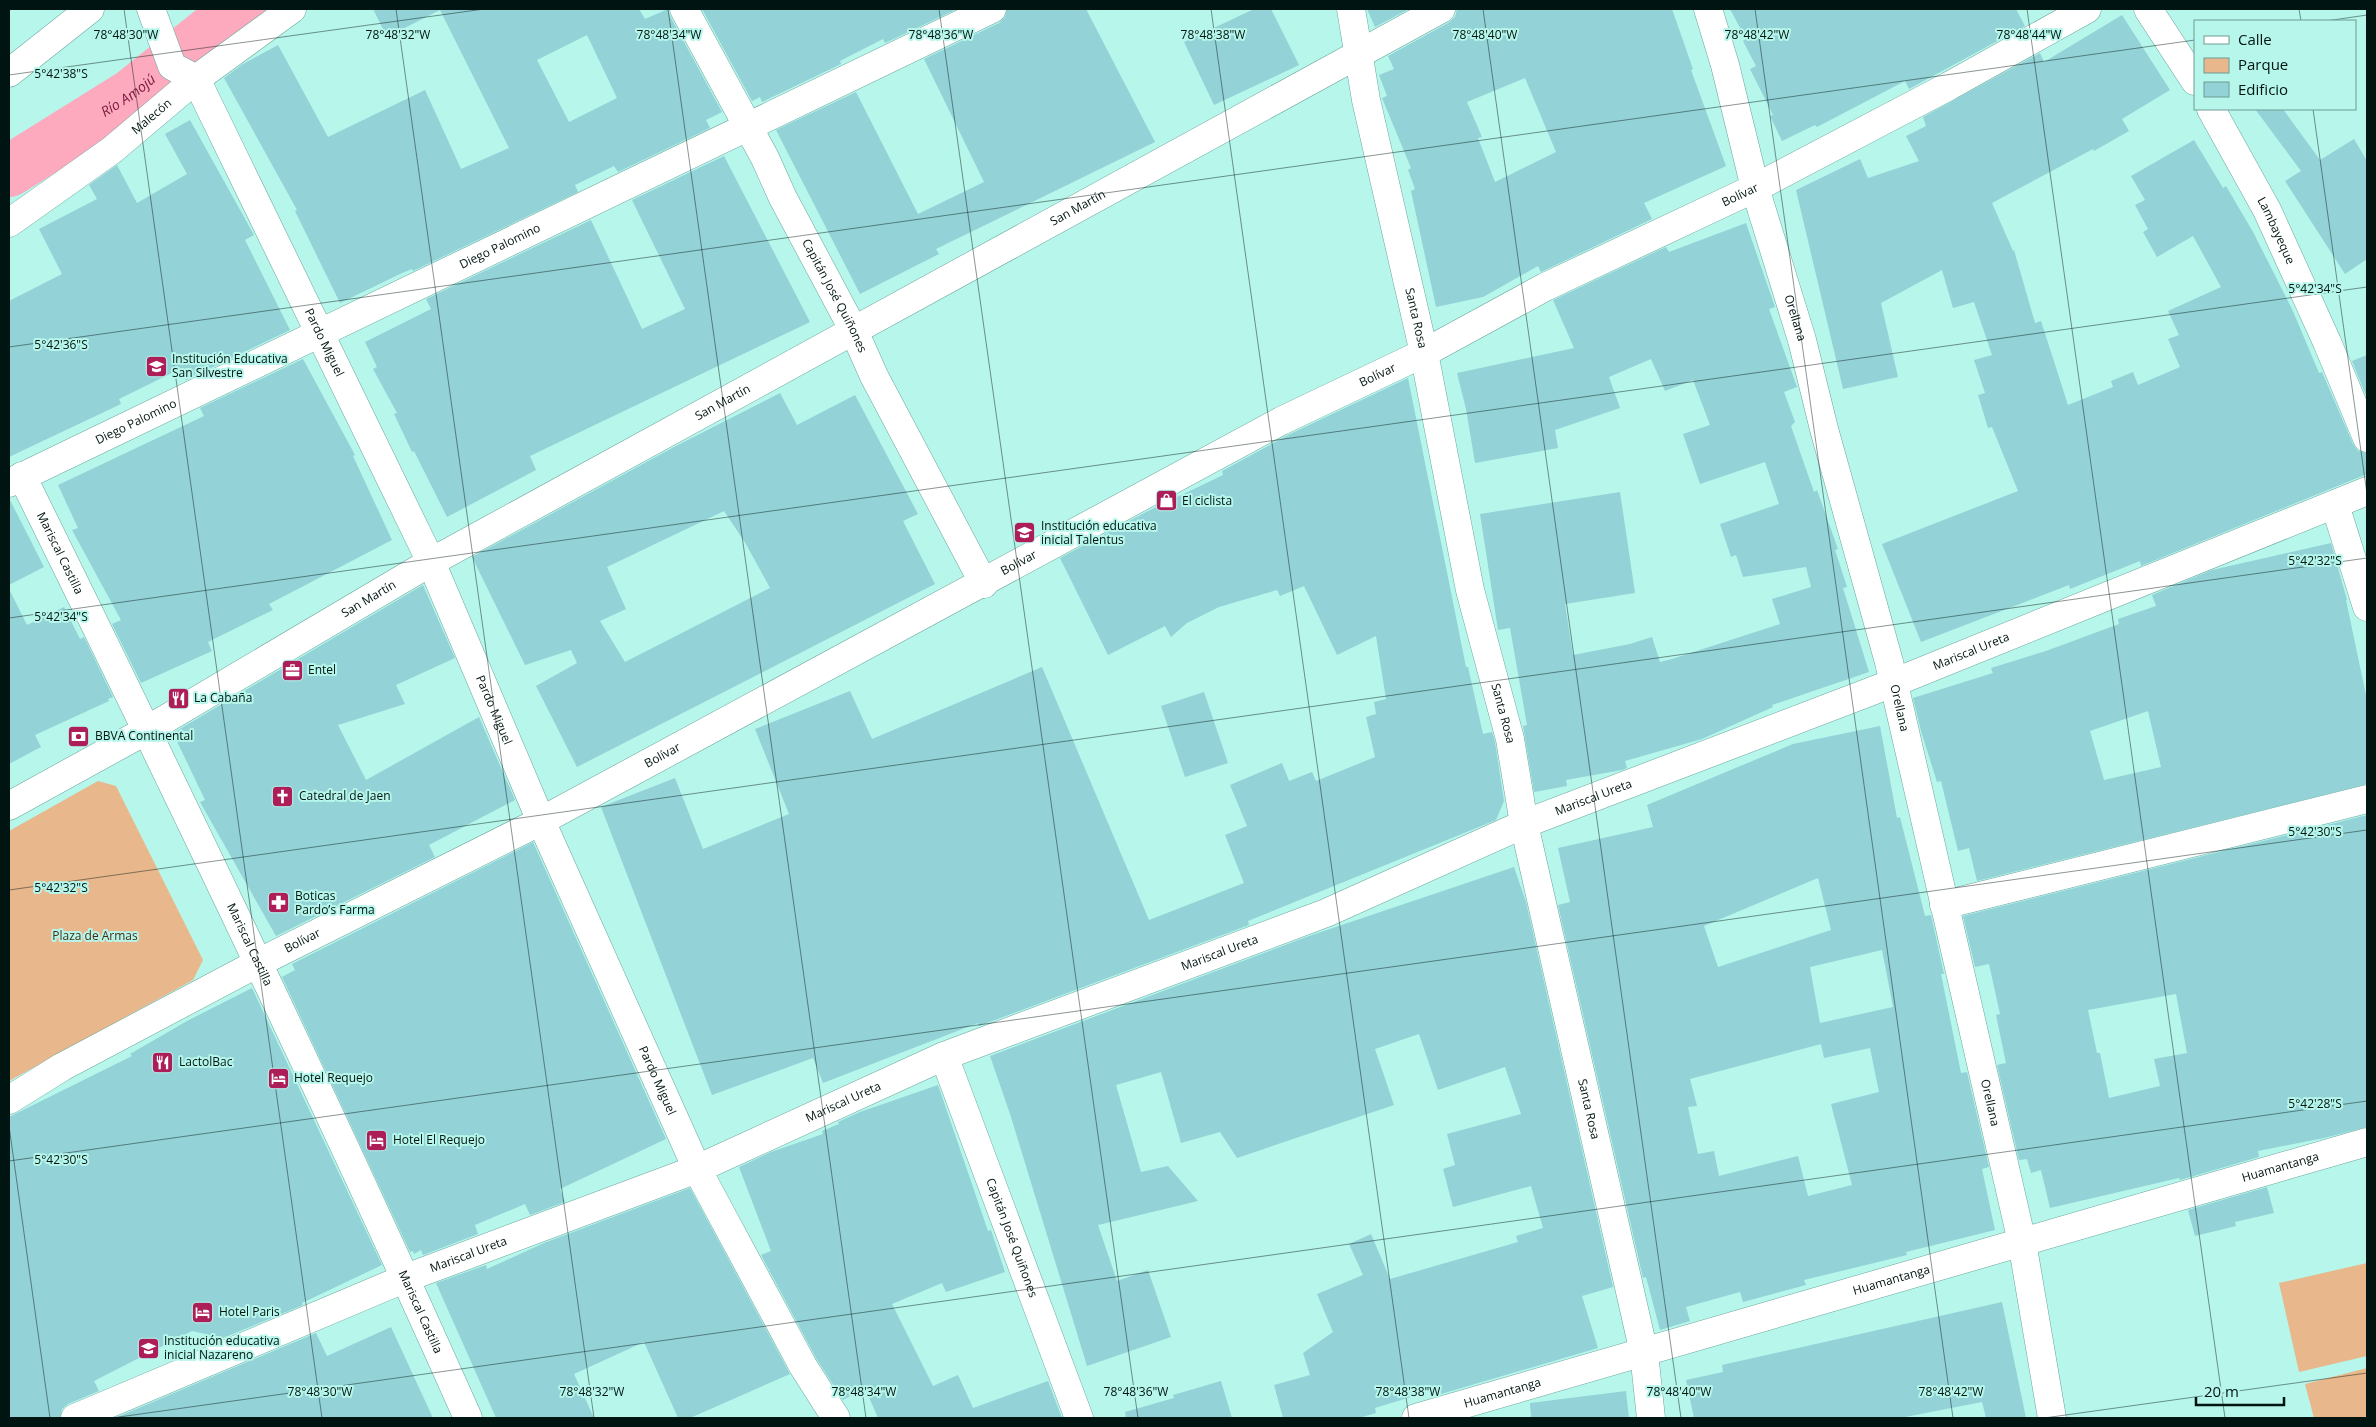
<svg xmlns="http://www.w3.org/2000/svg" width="2376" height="1427" font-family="'Open Sans',sans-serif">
<rect width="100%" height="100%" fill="#b7f6eb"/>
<g fill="#e8b78b">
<polygon points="98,781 116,786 203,960 193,980 9,1081 9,831"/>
<polygon points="2367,1263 2367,1356 2299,1372 2279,1283"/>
<polygon points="2367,1368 2367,1418 2314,1418 2305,1384"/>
</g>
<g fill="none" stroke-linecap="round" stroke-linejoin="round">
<path stroke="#fda9be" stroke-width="52" id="s1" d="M 9,171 L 131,95 L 239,9"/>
</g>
<g fill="#93d2d7" fill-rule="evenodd">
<path d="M 373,9 L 639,9 L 645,19 L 668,9 L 670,16 L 722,112 L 706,120 L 710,128 L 618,172 L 614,166 L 575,185 L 578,192 L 413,271 L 412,269 L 400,274 L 340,303 L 295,211 L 297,210 L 224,78 L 243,64 L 278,45 L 328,137 L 425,90 L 461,169 L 509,148 L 440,10 L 387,37 ZM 587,35 L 617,98 L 569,122 L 537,60 Z"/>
<polygon points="702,9 957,9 885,43 883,39 840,61 841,64 762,102 760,97 752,101"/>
<polygon points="1007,9 1086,9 1155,142 936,249 939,254 860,294 776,130 856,92 918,214 984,182 924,59 999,23 1005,17"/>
<polygon points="1254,9 1271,9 1299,65 1214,105 1184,42"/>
<polygon points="1367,9 1409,9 1375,27"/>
<path d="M 1457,9 L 1672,9 L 1693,69 L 1691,70 L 1726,166 L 1644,203 L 1652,219 L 1541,272 L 1538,266 L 1483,297 L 1436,307 L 1411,191 L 1415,189 L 1408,170 L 1411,168 L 1382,98 L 1387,96 L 1379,75 L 1394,69 L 1388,56 L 1448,23 L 1455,17 ZM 1525,78 L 1556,152 L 1495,182 L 1478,138 L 1482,137 L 1467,102 Z"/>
<polygon points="1730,9 2016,9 2025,26 1909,89 1905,81 1817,127 1815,125 1782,141 1770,116 1773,115 1750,69 1756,66 1743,41 1746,39"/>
<polygon points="2122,15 2170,90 2122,119 2129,131 2094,151 2093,149 1992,203 2013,251 2014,250 2035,323 2041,321 2068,405 2113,387 2111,381 2133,372 2138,385 2180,367 2168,339 2179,335 2168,311 2221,287 2193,236 2157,257 2143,232 2148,229 2135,205 2145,200 2131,176 2194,140 2223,188 2226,186 2253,232 2292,309 2319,373 2322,372 2353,444 2358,451 2367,453 2367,474 2141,566 2140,561 2070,589 2069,585 1921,642 1882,544 2018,491 1992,427 1988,428 1978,395 1985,393 1974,360 1992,355 1974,302 1953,308 1942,270 1881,303 1898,377 1843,389 1796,190 1860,159 1868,178 1919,161 1906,136 1926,126 1923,117 2040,53 2044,62"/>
<polygon points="2255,109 2283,109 2320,160 2354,139 2367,161 2367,259 2345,274 2285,181 2301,171"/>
<polygon points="190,120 254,235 245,240 290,330 186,380 180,369 119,399 121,404 9,457 9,301 62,274 39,229 97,199 89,185 117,165 137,203 187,174 165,134"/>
<polygon points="724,156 810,322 530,456 536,470 447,517 414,451 412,452 394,414 397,413 373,369 377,367 365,342 431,309 426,299 591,220 642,329 685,309 632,200"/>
<polygon points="1746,223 1775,307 1769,309 1797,387 1784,392 1795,422 1791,426 1814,492 1817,490 1838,549 1835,550 1847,587 1843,588 1869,672 1772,705 1773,707 1702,739 1625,761 1627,768 1622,770 1566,780 1567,786 1534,792 1523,726 1527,725 1510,628 1498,630 1480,514 1620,492 1635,593 1565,604 1573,655 1630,644 1652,637 1660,662 1672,659 1780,624 1772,599 1811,587 1806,567 1743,577 1736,555 1731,557 1720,524 1779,504 1765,462 1700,484 1683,434 1710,425 1693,380 1665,391 1651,359 1609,377 1620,408 1555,430 1558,448 1475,463 1466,409 1457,373 1574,348 1553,300 1666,247 1669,252"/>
<polygon points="2367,355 2367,398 2352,361"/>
<polygon points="303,359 355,455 353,456 392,540 269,604 273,610 208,642 212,651 141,683 112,624 121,620 72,530 78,528 58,485 204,416 200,408"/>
<polygon points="1408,378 1466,667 1468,667 1483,734 1492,732 1495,742 1504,801 1496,820 1248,921 1249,925 979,1026 978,1023 823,1083 813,1058 712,1095 601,807 675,778 703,849 789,814 755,729 850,691 872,739 1042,667 1149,920 1244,883 1225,835 1247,826 1230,785 1282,763 1289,781 1312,772 1316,781 1375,757 1366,717 1376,714 1374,702 1386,699 1376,636 1337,655 1304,586 1280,596 1277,590 1219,607 1187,623 1171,637 1165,626 1108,655 1060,558 1148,511 1223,475 1222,471 1288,435"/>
<path d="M 780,393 L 797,425 L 855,395 L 918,514 L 903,521 L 935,584 L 577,767 L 536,686 L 577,663 L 571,650 L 525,665 L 472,557 L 674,447 ZM 724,511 L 746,544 L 770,588 L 625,662 L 600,621 L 626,609 L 607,567 Z"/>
<polygon points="9,498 44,567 9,585"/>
<path d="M 2331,543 L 2347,600 L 2346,600 L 2367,700 L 2367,784 L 1977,881 L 1969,848 L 1958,851 L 1941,781 L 1937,782 L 1921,731 L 1913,698 L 1993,673 L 1991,668 L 2046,651 L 2119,624 L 2118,619 L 2156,606 L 2152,595 L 2212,570 ZM 2148,711 L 2161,767 L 2104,780 L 2090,731 Z"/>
<polygon points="423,585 455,658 396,685 405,704 338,725 366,780 479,717 515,800 429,845 435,857 276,936 200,802 205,800 173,733"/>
<polygon points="9,589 27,625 64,607 80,639 84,637 113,697 108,699 109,701 35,735 41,747 9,764"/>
<polygon points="1204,692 1228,763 1185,777 1161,706"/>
<path d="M 1880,726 L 1897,818 L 1900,817 L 1925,916 L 1931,915 L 1944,974 L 1941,974 L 1961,1073 L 1967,1072 L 1989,1167 L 1982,1169 L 1995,1230 L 1906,1252 L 1907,1255 L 1804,1280 L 1806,1285 L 1743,1302 L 1740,1292 L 1686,1307 L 1690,1321 L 1660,1330 L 1646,1277 L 1643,1278 L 1558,905 L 1570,902 L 1558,848 L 1653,827 L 1647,805 L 1793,744 ZM 1818,878 L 1831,930 L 1718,967 L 1704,926 ZM 1882,950 L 1893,1007 L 1820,1023 L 1810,967 ZM 1821,1044 L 1824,1058 L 1870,1048 L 1879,1092 L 1831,1104 L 1852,1185 L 1808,1196 L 1798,1156 L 1719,1176 L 1714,1151 L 1698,1154 L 1688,1107 L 1697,1106 L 1690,1079 Z"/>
<path d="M 2367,815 L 2367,1127 L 2324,1138 L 2258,1151 L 2259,1157 L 2180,1180 L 2179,1178 L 2050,1208 L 2041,1170 L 2031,1173 L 2027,1159 L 2019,1160 L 1997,1065 L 2006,1063 L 1996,1015 L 2000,1014 L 1989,964 L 1975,967 L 1963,916 ZM 2176,994 L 2187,1053 L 2154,1059 L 2160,1086 L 2109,1098 L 2100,1053 L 2097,1053 L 2088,1010 Z"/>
<polygon points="533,842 666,1139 560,1189 565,1202 530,1215 525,1204 475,1225 478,1234 423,1255 421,1250 414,1254 413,1251 410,1252 282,977 295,970 292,964"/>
<polygon points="1514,867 1526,902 1613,1287 1582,1296 1598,1348 1441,1394 1440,1388 1375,1408 1376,1413 1359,1418 1283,1418 1274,1385 1310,1375 1303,1353 1333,1332 1317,1294 1363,1275 1349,1244 1371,1234 1390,1279 1518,1242 1516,1236 1543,1228 1531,1186 1453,1207 1443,1169 1455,1165 1447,1134 1521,1114 1505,1067 1438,1090 1419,1034 1375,1049 1394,1105 1237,1158 1220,1132 1181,1143 1161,1072 1116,1085 1141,1172 1168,1166 1198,1201 1098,1225 1117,1281 1148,1270 1171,1337 1087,1366 1011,1117 990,1056 1309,936"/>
<polygon points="252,988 382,1265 302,1303 303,1305 223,1338 192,1331 94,1381 99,1391 68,1404 62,1409 60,1418 9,1418 9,1117 132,1056 130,1054 187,1021"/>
<polygon points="938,1085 988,1231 991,1230 1005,1272 946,1292 942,1283 892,1304 933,1386 958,1375 973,1408 1048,1381 1062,1418 878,1418 865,1388 843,1400 816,1358 761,1255 771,1251 739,1167 771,1152 823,1134 822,1131 839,1124 838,1122 860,1112"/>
<polygon points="2267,1187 2274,1213 2235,1222 2236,1226 2195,1236 2188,1210"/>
<polygon points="690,1188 790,1374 690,1418 678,1418 644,1342 574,1374 594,1418 496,1418 436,1283 486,1265 487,1269 544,1243"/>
<polygon points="2002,1302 2026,1418 1986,1418 1982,1402 1900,1418 1694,1418 1686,1380 1723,1372 1722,1365"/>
<polygon points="391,1327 433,1418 115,1418 316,1333 327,1356"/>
<polygon points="1221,1381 1232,1418 1126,1418 1125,1412 1174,1398 1173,1395"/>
<polygon points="1626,1391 1629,1418 1531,1418 1530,1403"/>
</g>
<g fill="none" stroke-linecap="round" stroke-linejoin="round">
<defs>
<g id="minor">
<path id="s2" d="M 151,9 L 172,66 L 196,79 L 431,562 L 541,821 L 697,1169 L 803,1366 L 836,1418"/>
<path id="s3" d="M 684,9 L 765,158 L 783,198 L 854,331 L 874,376 L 984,584"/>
<path id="s4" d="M 1351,9 L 1366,100 L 1424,353 L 1470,590 L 1510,739 L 1524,824 L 1644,1353 L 1651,1418"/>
<path id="s5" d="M 1708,9 L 1725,65 L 1755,188 L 1802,340 L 1824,429 L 1889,662 L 2022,1242 L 2052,1418"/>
<polyline points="2148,9 2195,81"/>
<polyline points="9,73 90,9"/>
<path id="s6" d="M 2211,109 L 2267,210 L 2327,342 L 2367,438"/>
<path id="s7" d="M 9,223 L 112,150 L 196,79 L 292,9"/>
<path id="s8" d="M 22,476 C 176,788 327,1101 468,1418"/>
<path id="s9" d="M 9,483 L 992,9"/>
<polyline points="2335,505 2367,607"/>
<path id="s10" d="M 9,806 L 147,730 L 431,562 L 1441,9"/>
<polyline points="1944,905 2367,799"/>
<path id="s11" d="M 944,1056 L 1079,1418"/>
<path id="s12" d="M 9,1100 L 62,1067 L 258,963 L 541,821 L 1281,421 L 1424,353 L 1545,287 L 1755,188 L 1949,86 L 2087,9"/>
<path id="s13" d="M 75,1418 L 406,1278 L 697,1169 L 944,1056 L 1326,913 L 1524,824 L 1893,683 L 2367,491"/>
<path id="s14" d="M 1416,1418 L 2367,1142"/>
</g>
</defs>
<use href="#minor" stroke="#6ba69d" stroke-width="29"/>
<use href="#minor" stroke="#fff" stroke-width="28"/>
</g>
<path fill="none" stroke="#001512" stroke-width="1" stroke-opacity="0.45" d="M 124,9 L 322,1418M 396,9 L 594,1418M 668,9 L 866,1418M 939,9 L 1138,1418M 1211,9 L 1409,1418M 1483,9 L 1681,1418M 1755,9 L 1953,1418M 2027,9 L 2225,1418M 2299,9 L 2301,21M 2326,21 L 2367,15M 9,75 L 484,9M 2313,109 L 2367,494M 9,347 L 2195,40M 9,618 L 2367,287M 9,890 L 2367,558M 9,1126 L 50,1418M 9,1161 L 2367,830M 112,1418 L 2367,1101M 2044,1418 L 2367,1373"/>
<defs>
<symbol id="school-square" viewBox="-11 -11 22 22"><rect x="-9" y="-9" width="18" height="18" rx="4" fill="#ad1e58" stroke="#b7f6eb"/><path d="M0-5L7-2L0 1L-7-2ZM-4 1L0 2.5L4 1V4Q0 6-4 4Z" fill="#fff"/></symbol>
<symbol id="shop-square" viewBox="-11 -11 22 22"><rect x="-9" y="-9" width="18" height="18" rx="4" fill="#ad1e58" stroke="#b7f6eb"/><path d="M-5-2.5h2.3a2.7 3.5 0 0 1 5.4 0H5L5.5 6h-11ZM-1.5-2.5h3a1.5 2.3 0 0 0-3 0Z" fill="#fff"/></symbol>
<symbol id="office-square" viewBox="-11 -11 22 22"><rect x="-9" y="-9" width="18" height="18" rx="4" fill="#ad1e58" stroke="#b7f6eb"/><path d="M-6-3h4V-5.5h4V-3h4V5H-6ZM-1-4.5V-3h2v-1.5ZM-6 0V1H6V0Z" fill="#fff"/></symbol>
<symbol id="restaurant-square" viewBox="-11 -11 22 22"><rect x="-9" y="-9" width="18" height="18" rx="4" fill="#ad1e58" stroke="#b7f6eb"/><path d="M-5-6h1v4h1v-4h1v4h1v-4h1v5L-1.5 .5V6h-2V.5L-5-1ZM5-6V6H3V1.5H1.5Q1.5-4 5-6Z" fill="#fff"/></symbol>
<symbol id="bank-square" viewBox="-11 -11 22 22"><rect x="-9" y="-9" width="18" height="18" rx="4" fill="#ad1e58" stroke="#b7f6eb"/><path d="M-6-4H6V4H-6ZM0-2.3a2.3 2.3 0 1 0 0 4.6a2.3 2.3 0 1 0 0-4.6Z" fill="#fff"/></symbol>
<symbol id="church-square" viewBox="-11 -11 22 22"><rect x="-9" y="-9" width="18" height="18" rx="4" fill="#ad1e58" stroke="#b7f6eb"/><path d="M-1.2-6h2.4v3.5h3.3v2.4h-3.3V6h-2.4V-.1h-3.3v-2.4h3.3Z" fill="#fff"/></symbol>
<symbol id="pharmacy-square" viewBox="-11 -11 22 22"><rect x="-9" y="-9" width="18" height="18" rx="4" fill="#ad1e58" stroke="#b7f6eb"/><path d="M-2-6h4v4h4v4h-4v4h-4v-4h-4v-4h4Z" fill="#fff"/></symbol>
<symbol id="hotel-square" viewBox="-11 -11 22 22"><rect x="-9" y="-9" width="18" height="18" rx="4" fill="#ad1e58" stroke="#b7f6eb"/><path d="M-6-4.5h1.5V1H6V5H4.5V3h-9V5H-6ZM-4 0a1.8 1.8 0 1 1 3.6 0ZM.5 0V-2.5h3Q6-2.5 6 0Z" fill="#fff"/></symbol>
</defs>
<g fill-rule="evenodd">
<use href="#school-square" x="144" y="354" width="25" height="25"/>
<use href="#shop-square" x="1154" y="488" width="25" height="25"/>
<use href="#school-square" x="1012" y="520" width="25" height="25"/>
<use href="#office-square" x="280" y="658" width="25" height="25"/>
<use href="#restaurant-square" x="166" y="686" width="25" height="25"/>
<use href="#bank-square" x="66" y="724" width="25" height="25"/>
<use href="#church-square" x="270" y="784" width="25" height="25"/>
<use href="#pharmacy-square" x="266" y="890" width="25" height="25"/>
<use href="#restaurant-square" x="150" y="1050" width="25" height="25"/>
<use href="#hotel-square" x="266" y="1066" width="25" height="25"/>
<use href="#hotel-square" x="364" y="1128" width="25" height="25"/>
<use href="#hotel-square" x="190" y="1300" width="25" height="25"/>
<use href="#school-square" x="136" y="1336" width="25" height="25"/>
</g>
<g text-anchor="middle" stroke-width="4" stroke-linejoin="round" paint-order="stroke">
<g font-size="12" fill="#001512" stroke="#b7f6eb">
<text dy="4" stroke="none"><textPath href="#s7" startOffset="178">Malecón</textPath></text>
<text dy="4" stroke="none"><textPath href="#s12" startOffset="1954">Bolívar</textPath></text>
<text dy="4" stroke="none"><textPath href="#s10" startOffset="1225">San Martín</textPath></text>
<text dy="4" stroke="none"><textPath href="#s6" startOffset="138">Lambayeque</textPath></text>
<text dy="4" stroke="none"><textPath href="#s9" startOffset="545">Diego Palomino</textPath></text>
<text dy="4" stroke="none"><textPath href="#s3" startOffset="324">Capitán José Quiñones</textPath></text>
<text dy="4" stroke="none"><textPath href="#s5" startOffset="321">Orellana</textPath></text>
<text dy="4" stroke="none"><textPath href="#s4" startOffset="316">Santa Rosa</textPath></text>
<text dy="4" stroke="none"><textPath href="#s2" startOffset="381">Pardo Miguel</textPath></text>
<text dy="4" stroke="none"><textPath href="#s12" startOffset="1549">Bolívar</textPath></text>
<text dy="4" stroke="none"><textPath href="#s10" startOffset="820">San Martín</textPath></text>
<text dy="4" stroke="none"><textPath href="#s9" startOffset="141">Diego Palomino</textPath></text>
<text dy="4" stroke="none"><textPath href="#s8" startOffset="86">Mariscal Castilla</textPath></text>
<text dy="4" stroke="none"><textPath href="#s12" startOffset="1144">Bolívar</textPath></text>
<text dy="4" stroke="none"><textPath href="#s10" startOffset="415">San Martín</textPath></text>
<text dy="4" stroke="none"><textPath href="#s13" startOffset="2046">Mariscal Ureta</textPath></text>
<text dy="4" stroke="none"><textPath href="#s5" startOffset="725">Orellana</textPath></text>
<text dy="4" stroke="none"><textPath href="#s2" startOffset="786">Pardo Miguel</textPath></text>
<text dy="4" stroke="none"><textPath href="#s4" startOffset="721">Santa Rosa</textPath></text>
<text dy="4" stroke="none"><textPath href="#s12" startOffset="739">Bolívar</textPath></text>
<text dy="4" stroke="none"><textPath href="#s13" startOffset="1641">Mariscal Ureta</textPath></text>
<text dy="4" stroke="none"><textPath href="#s12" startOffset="334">Bolívar</textPath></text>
<text dy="4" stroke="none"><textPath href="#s8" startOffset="521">Mariscal Castilla</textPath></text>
<text dy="4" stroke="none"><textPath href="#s13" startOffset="1236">Mariscal Ureta</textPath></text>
<text dy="4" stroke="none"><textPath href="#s2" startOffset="1191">Pardo Miguel</textPath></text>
<text dy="4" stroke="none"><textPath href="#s13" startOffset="831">Mariscal Ureta</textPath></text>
<text dy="4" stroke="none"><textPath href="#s5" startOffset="1130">Orellana</textPath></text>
<text dy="4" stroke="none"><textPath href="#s4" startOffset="1126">Santa Rosa</textPath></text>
<text dy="4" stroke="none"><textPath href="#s14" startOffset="900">Huamantanga</textPath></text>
<text dy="4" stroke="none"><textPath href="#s11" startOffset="194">Capitán José Quiñones</textPath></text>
<text dy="4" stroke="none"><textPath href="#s13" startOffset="426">Mariscal Ureta</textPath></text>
<text dy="4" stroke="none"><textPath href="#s14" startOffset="495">Huamantanga</textPath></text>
<text dy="4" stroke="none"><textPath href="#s8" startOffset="926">Mariscal Castilla</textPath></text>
<text dy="4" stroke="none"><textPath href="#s14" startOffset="90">Huamantanga</textPath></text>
</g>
<g font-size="12" fill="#001512" stroke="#b7f6eb" text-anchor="start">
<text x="172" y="363">Institución Educativa<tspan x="172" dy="14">San Silvestre</tspan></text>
<text x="1182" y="505">El ciclista</text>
<text x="1041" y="530">Institución educativa<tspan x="1041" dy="14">inicial Talentus</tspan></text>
<text x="308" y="674">Entel</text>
<text x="194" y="702">La Cabaña</text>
<text x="95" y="740">BBVA Continental</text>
<text x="299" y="800">Catedral de Jaen</text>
<text x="295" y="900">Boticas<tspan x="295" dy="14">Pardo’s Farma</tspan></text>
<text x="179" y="1066">LactolBac</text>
<text x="294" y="1082">Hotel Requejo</text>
<text x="393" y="1144">Hotel El Requejo</text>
<text x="219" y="1316">Hotel Paris</text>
<text x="164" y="1345">Institución educativa<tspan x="164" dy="14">inicial Nazareno</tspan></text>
</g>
<g font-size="12" fill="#452b13" stroke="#b7f6eb">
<text x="95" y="940">Plaza de Armas</text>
</g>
<g font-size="14" font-style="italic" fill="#78193d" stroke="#b7f6eb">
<text dy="5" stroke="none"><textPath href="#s1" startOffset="141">Río Amojú</textPath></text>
</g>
</g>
<g font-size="12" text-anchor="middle" fill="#001512" stroke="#b7f6eb" stroke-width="4" stroke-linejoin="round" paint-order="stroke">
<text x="126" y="39">78°48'30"W</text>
<text x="398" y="39">78°48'32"W</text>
<text x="669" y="39">78°48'34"W</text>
<text x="941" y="39">78°48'36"W</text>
<text x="1213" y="39">78°48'38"W</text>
<text x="1485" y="39">78°48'40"W</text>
<text x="1757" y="39">78°48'42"W</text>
<text x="2029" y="39">78°48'44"W</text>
<text x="61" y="78">5°42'38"S</text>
<text x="2315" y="293">5°42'34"S</text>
<text x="61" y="349">5°42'36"S</text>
<text x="2315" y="565">5°42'32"S</text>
<text x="61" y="621">5°42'34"S</text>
<text x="2315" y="836">5°42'30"S</text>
<text x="61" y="892">5°42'32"S</text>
<text x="2315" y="1108">5°42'28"S</text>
<text x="61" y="1164">5°42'30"S</text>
<text x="320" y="1396">78°48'30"W</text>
<text x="592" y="1396">78°48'32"W</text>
<text x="864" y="1396">78°48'34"W</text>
<text x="1136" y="1396">78°48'36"W</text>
<text x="1408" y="1396">78°48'38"W</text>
<text x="1679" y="1396">78°48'40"W</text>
<text x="1951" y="1396">78°48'42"W</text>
</g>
<rect width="2376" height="1427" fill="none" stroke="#001512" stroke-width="20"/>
<rect x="2194" y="20" width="162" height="90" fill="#b7f6eb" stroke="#6e9c94"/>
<rect x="2204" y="36" width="25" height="8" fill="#ffffff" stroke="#6e9c94"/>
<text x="2238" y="45" font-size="15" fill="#001512">Calle</text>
<rect x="2204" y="58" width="25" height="15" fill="#e8b78b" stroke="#6e9c94"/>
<text x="2238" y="70" font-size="15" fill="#001512">Parque</text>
<rect x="2204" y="82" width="25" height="15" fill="#93d2d7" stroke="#6e9c94"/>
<text x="2238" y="95" font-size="15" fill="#001512">Edificio</text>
<path d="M2196 1397v8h88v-8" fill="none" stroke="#001512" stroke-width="2.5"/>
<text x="2204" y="1397" font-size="15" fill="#001512" stroke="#b7f6eb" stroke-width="4" paint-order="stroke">20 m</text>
</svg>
